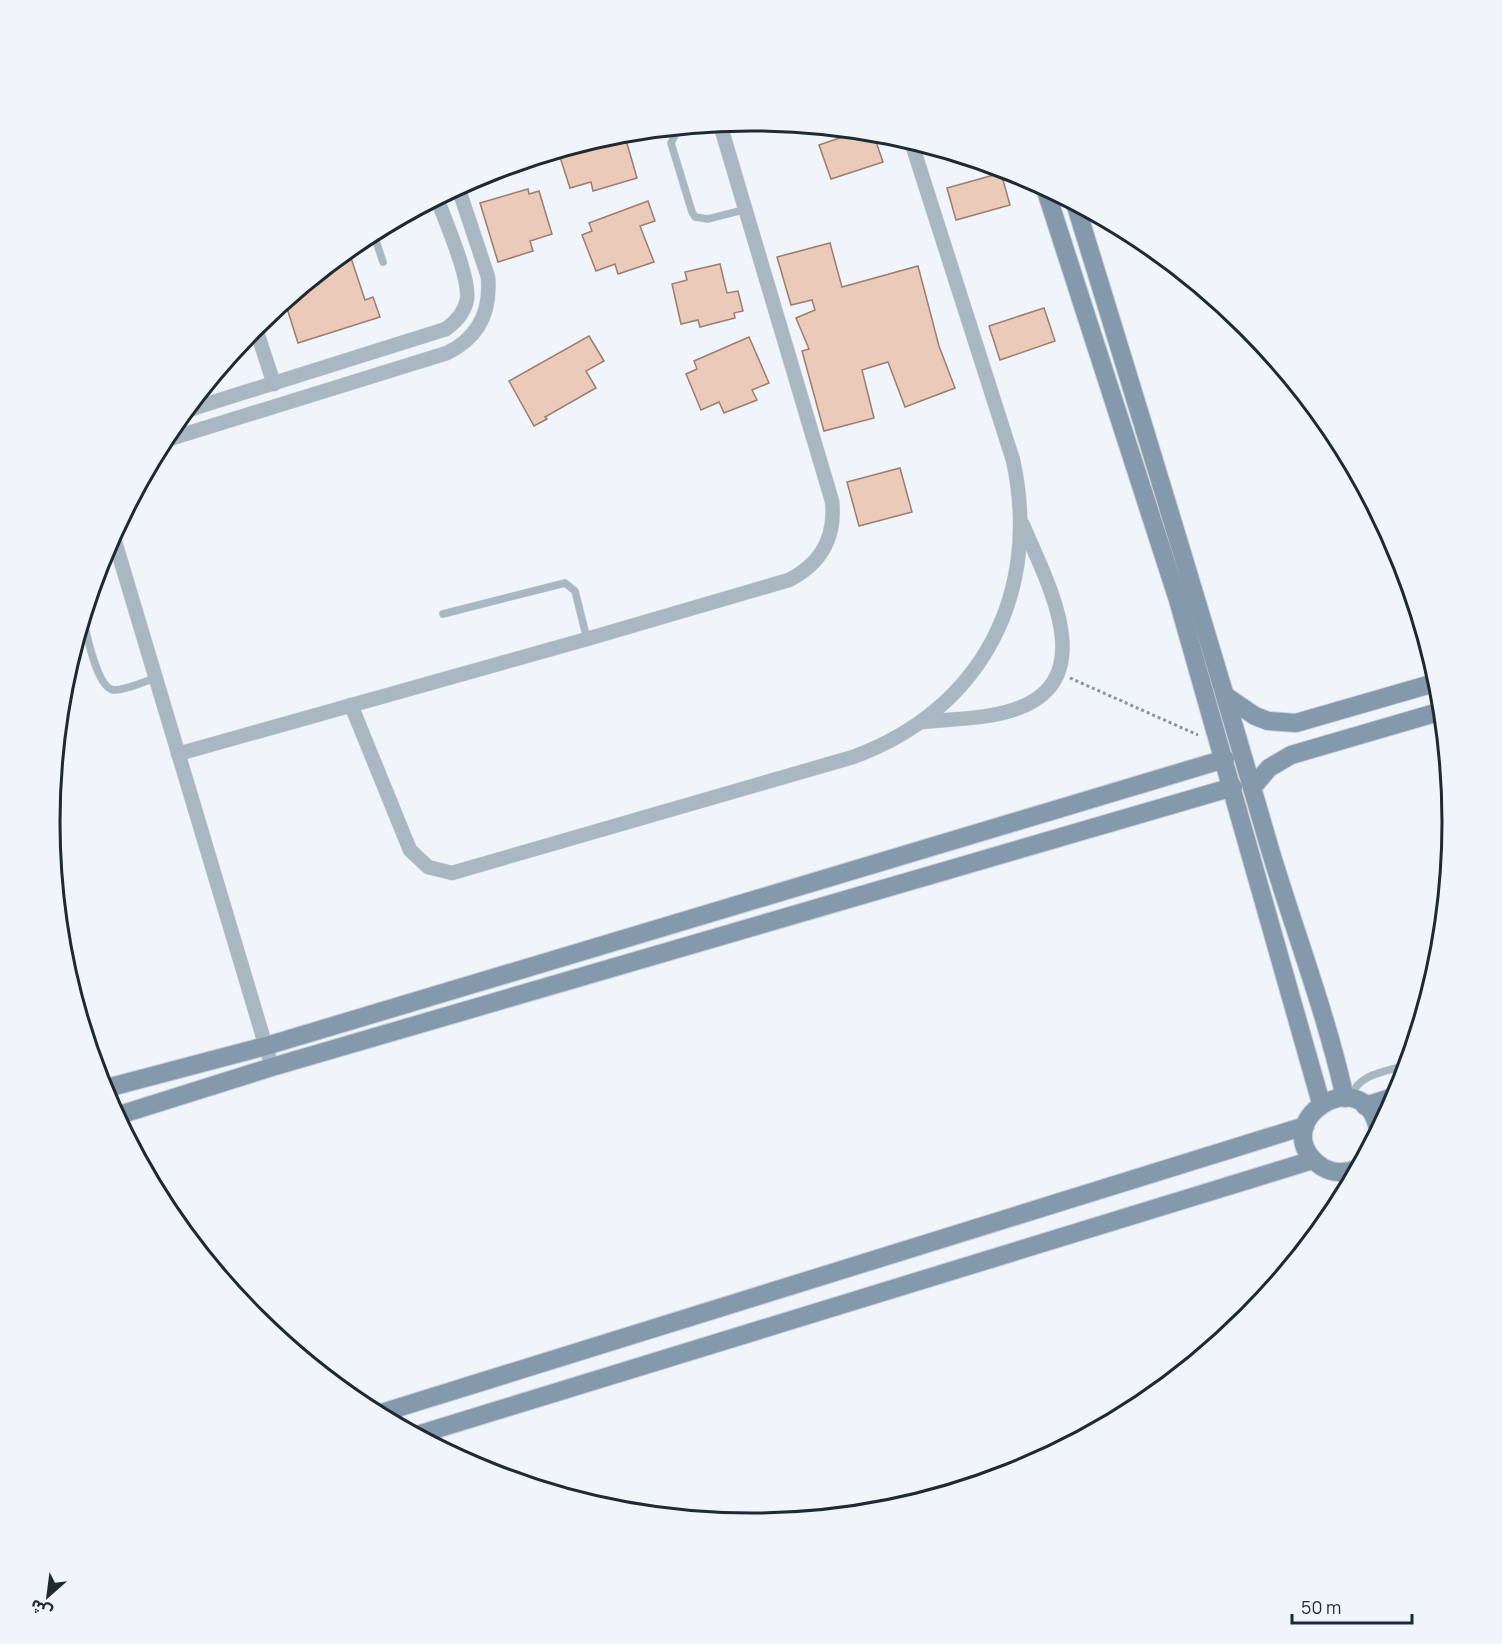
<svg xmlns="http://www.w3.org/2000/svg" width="1502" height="1644" font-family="Manrope,'Noto Sans Arabic',sans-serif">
<rect width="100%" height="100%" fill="#eff5fa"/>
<g fill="#eccaba" stroke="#9c7d6e" stroke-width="1.5">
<polygon points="860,131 873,133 883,162 831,179 819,145"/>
<polygon points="624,133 637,178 593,191 591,182 570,188 558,151"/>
<polygon points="1001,173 1010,205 956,220 947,188"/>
<polygon points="528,189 529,194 539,191 552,234 530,241 533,251 498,262 480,203"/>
<polygon points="648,201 655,221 640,226 654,262 618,274 615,264 596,271 582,235 592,231 589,223"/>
<polygon points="830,243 842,287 918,266 939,346 955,388 905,407 888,362 865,369 862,370 874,418 824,431 802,351 809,349 796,318 815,310 812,300 791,305 777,257"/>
<polygon points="348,249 365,300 373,297 380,317 298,343 285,302"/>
<polygon points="720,264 727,293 738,291 743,311 734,313 735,318 700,327 698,320 681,324 672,284 687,280 685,272"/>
<polygon points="1044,308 1055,341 1000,360 989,326"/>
<polygon points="589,336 604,361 586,371 596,388 545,417 547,419 534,426 509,381"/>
<polygon points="749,337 769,383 752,390 757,400 724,413 719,402 701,410 686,374 697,369 694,361"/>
<polygon points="900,468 912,512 859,526 847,482"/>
</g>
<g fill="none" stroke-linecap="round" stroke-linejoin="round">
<defs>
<g id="lane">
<polyline points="689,127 677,131 671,143 692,212 695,217 708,219 747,209"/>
<polyline points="373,232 383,262"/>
<polyline points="443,614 565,583 575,591 587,639"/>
<path d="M 83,619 C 87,635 97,689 114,690 C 127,690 143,682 155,678"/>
<path d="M 1352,1096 C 1357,1074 1388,1071 1407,1065"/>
</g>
<g id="street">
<polyline points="255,326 274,384"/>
<path d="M 185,411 L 446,329 C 457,321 465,312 467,299 C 470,277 445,221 437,198"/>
<path d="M 163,441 L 447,353 C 478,338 491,312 488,277 L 458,187"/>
<polyline points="113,535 272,1067"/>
<path d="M 351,705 L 410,850 L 428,867 L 452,873 L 853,757 C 982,710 1042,593 1013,460 L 911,141"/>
<path d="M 923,722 C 952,719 986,719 1013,710 C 1104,681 1046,581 1023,525"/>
<path d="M 178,754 L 587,639 L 789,580 C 821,564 836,537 832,501 L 720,124"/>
</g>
<g id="secondary">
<polyline points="1045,188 1178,600 1321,1103"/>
<path d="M 1075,203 C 1141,417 1207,631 1269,846 C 1294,930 1326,1012 1345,1098"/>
<polyline points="1227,697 1255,716 1268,721 1296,723 1438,682"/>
<polyline points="1252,788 1269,768 1291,755 1442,711"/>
<polyline points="103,1089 266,1046 1225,759"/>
<polyline points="1365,1106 1396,1096"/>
<polyline points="116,1116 272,1067 1233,787"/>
<path d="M 1357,1169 C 1343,1174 1329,1173 1318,1164 C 1266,1121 1364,1059 1378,1129"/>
<polyline points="378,1414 1305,1126"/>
<polyline points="417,1435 1313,1160"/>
</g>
</defs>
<use href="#lane" stroke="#c9d0d6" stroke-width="8"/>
<use href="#street" stroke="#c9d0d6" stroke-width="15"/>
<use href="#secondary" stroke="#c9d0d6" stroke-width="20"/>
<polyline stroke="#8c949b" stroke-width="3" stroke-dasharray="3 3" stroke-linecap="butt" points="1070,678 1198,735"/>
<use href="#lane" stroke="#a9b7c3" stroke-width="7"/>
<use href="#street" stroke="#a9b7c3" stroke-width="14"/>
<use href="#secondary" stroke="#8499ab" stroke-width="18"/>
</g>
<path d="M0 0H1502V1644H0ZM60 822a691 691 0 1 1 1382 0a691 691 0 1 1-1382 0Z" fill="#eff5fa" fill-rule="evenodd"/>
<path fill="none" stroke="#1e2932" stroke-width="3" d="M60 822a691 691 0 1 1 1382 0a691 691 0 1 1-1382 0Z"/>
<g transform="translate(48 1596) rotate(208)" stroke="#eff5fa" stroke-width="4.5" paint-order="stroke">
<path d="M0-4.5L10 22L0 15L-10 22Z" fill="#1e2932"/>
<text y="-9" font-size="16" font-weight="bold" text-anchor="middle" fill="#1e2932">ش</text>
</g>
<path d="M1292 1614v9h120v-9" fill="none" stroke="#1e2932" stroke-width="3"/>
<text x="1301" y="1614" font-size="18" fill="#1e2932" stroke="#eff5fa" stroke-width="4.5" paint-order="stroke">50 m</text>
</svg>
